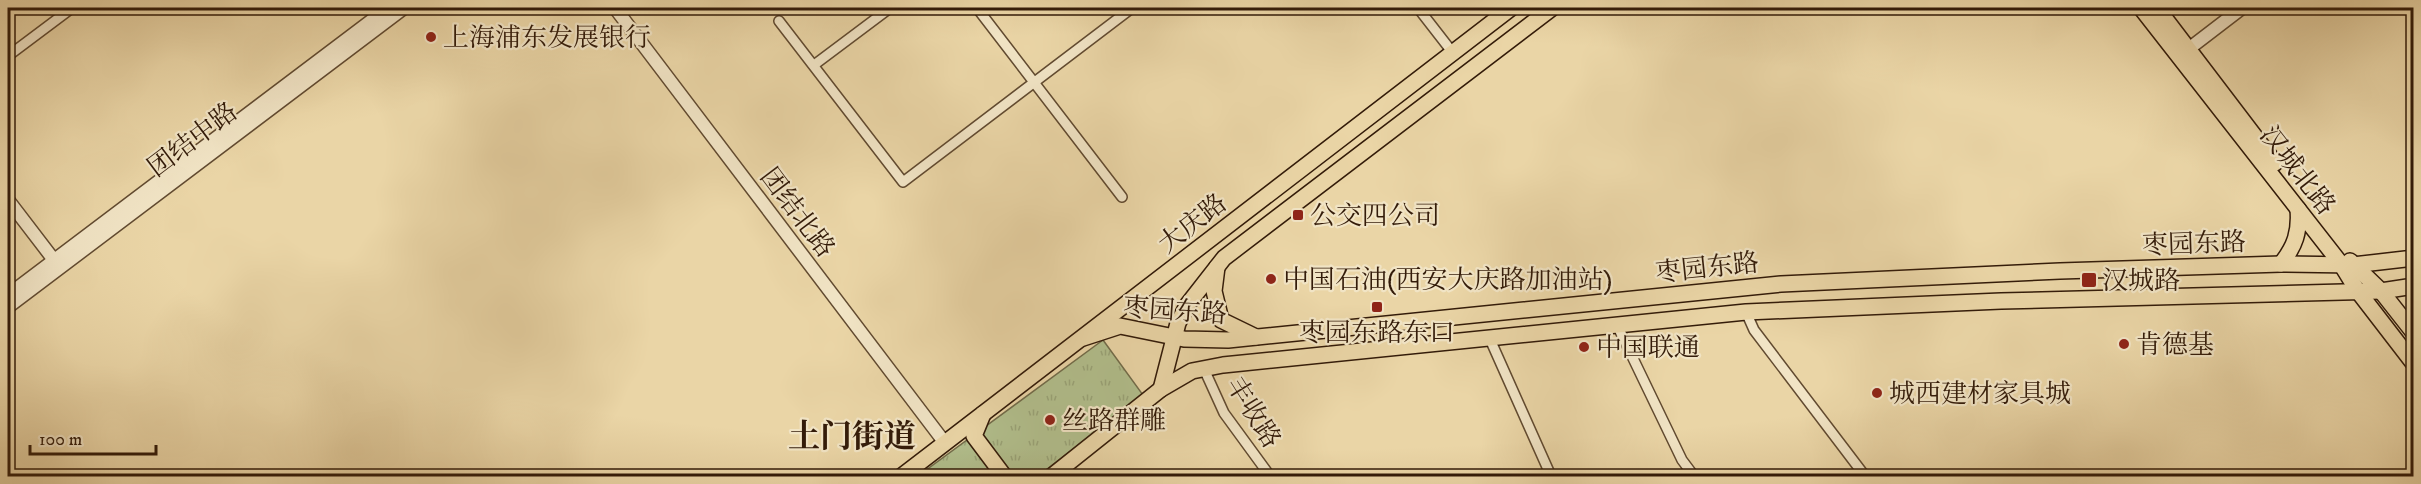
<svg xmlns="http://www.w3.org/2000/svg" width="2421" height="484" font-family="'IM FELL DW Pica','Noto Serif SC',serif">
<defs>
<pattern id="park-tufts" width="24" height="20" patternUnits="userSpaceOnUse" patternTransform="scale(1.5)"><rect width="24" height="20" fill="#b1be8c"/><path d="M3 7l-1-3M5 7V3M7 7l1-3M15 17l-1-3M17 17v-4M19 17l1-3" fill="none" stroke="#99a377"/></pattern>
</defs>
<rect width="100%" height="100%" fill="#ead5a6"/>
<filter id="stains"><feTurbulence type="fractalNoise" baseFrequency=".00333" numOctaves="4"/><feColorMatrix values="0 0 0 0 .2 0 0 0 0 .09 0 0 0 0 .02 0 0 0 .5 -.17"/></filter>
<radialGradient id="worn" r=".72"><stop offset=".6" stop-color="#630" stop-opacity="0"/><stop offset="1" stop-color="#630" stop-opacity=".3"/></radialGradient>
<polygon fill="url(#park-tufts)" stroke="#726c4a" stroke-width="1.5" points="1103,340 1143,395 1038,476 918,476"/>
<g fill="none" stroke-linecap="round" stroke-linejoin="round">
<defs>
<g id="minor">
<polyline points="977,8 1122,197"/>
<polyline points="1418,8 1453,53"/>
<polyline points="779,21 903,182 1132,8"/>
<polyline points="8,56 72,8"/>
<polyline points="814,65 890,8"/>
<polyline points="1746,312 1754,330 1865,476"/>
<polyline points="1617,325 1682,460 1694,476"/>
<polyline points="1489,337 1551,476"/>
<polyline points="1204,369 1224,413 1270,476"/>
</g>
<g id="tertiary">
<polyline points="615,8 945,443"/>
<polyline points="2182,54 2242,8"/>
<polyline points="8,200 57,264"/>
<polyline points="8,295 388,8"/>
<polyline points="8,307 404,8"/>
</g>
<g id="primary">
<polyline points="2141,8 2341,264 2357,290 2414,364"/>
<polyline points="2157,8 2275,163"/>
<polyline points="2350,261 2381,291 2414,333"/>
<path d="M 2281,264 C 2295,246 2300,232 2298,209"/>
<polyline points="1217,267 1214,291 1221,320 1256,337"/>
<polyline points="1083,338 1120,326 1184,339 1228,340 1781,284 2060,271 2281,264 2353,265 2414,258"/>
<polyline points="1161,389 1178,323 1188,304 1224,258 1552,8"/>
<polyline points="983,414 974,436 1004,476"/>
<polyline points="902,476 1511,8"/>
<polyline points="1052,476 1161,389 1192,371 1223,365 1746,312 2001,301 2381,291 2414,286"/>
</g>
</defs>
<use href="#minor" stroke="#614a30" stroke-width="12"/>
<use href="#tertiary" stroke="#614a30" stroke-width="15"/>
<use href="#primary" stroke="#331b09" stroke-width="18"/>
<use href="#minor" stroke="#f1e4c5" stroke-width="9"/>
<use href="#tertiary" stroke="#f1e4c5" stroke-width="12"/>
<use href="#primary" stroke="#ead5a6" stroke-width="15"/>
</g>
<g fill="#8f2418" stroke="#f1e4c5" stroke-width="2">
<circle cx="431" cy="37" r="6"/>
<rect x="1292" y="209" width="12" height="12" rx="3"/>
<circle cx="1271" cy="279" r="6"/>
<rect x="2081" y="272" width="16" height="16" rx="3"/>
<rect x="1371" y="301" width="12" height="12" rx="3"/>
<circle cx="2124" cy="344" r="6"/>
<circle cx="1584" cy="347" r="6"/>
<circle cx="1877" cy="393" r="6"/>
<circle cx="1050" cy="420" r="6"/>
</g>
<g text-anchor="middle" stroke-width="4.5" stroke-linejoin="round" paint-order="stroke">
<g font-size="26" fill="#331b09" stroke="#f1e4c5" text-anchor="start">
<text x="443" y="46">上海浦东发展银行</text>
<text x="1310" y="224">公交四公司</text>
<text x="1283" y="288">中国石油(西安大庆路加油站)</text>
<text x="2102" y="289">汉城路</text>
<text x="1377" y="341" text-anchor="middle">枣园东路东口</text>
<text x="2136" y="353">肯德基</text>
<text x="1596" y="356">中国联通</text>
<text x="1889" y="402">城西建材家具城</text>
<text x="1062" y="429">丝路群雕</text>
</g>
<g font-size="26" fill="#331b09" stroke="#f1e4c5">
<text transform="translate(192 139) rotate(-37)" y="9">团结中路</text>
<text transform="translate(2298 170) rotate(52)" y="9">汉城北路</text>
<text transform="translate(798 212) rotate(53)" y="9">团结北路</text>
<text transform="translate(1192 223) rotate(-38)" y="9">大庆路</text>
<text transform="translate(2194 243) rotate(-2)" y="9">枣园东路</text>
<text transform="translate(1707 267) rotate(-6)" y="9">枣园东路</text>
<text transform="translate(1175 310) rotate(4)" y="9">枣园东路</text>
<text transform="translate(1254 412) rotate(58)" y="9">丰收路</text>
</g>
<g font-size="32" font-weight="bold" fill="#331b09" stroke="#f1e4c5">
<text x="852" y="447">土门街道</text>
</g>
</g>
<rect width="2421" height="484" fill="none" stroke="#ead5a6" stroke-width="30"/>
<rect x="9" y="9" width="2403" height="466" fill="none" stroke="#331b09" stroke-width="3"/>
<rect x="15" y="15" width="2391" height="454" fill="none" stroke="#331b09" stroke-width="1.5"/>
<path d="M30 445v9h126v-9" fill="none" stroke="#331b09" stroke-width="3"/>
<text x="39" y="445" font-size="18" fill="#331b09" stroke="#f1e4c5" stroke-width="4.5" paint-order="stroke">100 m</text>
<rect width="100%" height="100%" filter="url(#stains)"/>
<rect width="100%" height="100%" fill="url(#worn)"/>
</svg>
